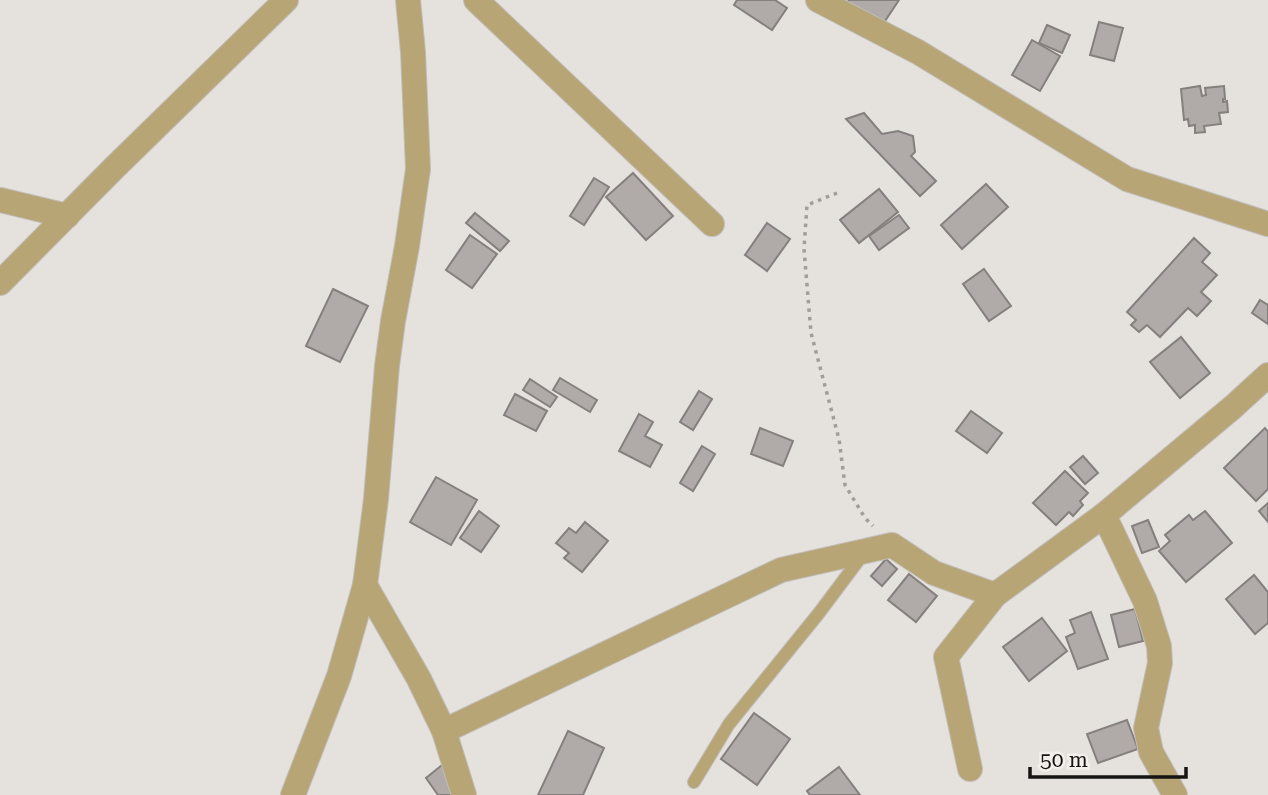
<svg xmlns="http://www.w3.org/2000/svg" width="1268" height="795" font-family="'Roboto Serif',serif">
<rect width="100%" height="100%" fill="#e5e2dd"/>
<g fill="#b0aaa8" stroke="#857f7e" stroke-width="2">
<polygon points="737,0 775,0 787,8 772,30 734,5"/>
<polygon points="849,0 899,0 881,27 846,4"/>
<polygon points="1099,22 1123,28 1114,61 1090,55"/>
<polygon points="1047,25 1070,35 1062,53 1039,43"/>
<polygon points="1032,40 1060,56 1040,91 1012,75"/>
<polygon points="1200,86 1202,96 1206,95 1205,88 1224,86 1225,99 1223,99 1223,102 1227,101 1228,112 1219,113 1221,124 1204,126 1205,132 1195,133 1195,125 1189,126 1188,119 1184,120 1181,89"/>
<polygon points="864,113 882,134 898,131 913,136 915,152 911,156 936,181 920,196 846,119"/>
<polygon points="633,173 673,216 646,240 606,197"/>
<polygon points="594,178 609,187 584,225 570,216"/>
<polygon points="986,184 1008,207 962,249 941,225"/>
<polygon points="879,189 898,212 859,243 840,220"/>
<polygon points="475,213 509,241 500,251 466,223"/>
<polygon points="899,215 909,228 879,250 869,236"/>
<polygon points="767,223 790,239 767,271 745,255"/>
<polygon points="470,235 497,254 472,288 446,270"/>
<polygon points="1194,238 1210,253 1202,262 1217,275 1201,292 1211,301 1197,316 1188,308 1160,337 1147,325 1139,332 1131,325 1136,320 1127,312"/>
<polygon points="984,269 1011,306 989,321 963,284"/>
<polygon points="333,289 368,306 340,362 306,346"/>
<polygon points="1260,300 1268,305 1268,324 1252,313"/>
<polygon points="1181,337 1210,373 1180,398 1150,362"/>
<polygon points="560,378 597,400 590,412 553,390"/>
<polygon points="530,379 557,397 550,407 523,390"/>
<polygon points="699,391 712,399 693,430 680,422"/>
<polygon points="515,394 547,411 536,431 504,415"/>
<polygon points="971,411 1002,433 987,453 956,431"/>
<polygon points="639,414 653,422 645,436 662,445 650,467 619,451"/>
<polygon points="760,428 793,441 783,466 751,454"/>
<polygon points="1265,428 1268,432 1268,489 1256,501 1224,468"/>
<polygon points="702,446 715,454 693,491 680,483"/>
<polygon points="1083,456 1098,473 1085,484 1070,467"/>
<polygon points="1065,471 1088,493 1080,501 1083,505 1073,516 1069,512 1056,525 1033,503"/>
<polygon points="436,477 477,500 451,545 410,522"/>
<polygon points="1268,503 1268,522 1259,511"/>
<polygon points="479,511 499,526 481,552 460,538"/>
<polygon points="1205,511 1232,543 1186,582 1159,551 1170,541 1165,535 1189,515 1193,520"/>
<polygon points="1148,520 1159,547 1142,553 1132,526"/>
<polygon points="585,522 608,541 582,572 564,558 569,553 556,543 569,528 576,533"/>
<polygon points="886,559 897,569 882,586 871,576"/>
<polygon points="909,574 937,596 916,622 888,600"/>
<polygon points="1254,575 1268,592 1268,623 1255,634 1226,599"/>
<polygon points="1135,609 1143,641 1119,647 1111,615"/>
<polygon points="1091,612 1108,659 1078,669 1066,637 1075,633 1070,620"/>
<polygon points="1042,618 1067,651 1029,681 1003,647"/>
<polygon points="754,713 790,739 757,785 721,759"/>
<polygon points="1127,720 1138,749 1098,763 1087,734"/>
<polygon points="568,731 604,748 583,795 538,795"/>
<polygon points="442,765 455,795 438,795 426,778"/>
<polygon points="839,767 860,795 810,795 807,791"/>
</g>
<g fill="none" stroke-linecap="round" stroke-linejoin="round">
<defs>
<polyline id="lane" points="694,782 729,724 819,613 864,553"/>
<g id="street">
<polyline points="476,0 712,224"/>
<polyline points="818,0 918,52 1127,179 1268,224"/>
<polyline points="0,200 67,216"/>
<polyline points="0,283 114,168 286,0"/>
<polyline points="1104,515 1145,601 1159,646 1160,663 1146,728 1151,752 1175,795"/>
<polyline points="365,585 419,679 444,731 464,795"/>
<polyline points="444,731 781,570 892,545 934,573 995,595"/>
<polyline points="970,769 946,657 995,595 1104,515 1233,407 1268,375"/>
<polyline points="293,795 339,676 365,585 376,499 387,366 393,321 407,246 418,169 413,52 408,0"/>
</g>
</defs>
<use href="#lane" stroke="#c0bdb9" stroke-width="14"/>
<use href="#street" stroke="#c0bdb9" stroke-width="26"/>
<polyline stroke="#a09d9a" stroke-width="3.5" stroke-dasharray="3.5 5" stroke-linecap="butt" points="837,193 807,205 804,249 811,333 839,439 845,485 865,518 873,526"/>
<use href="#lane" stroke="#b8a575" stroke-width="12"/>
<use href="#street" stroke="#b8a575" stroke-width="24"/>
</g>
<path d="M1030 767v10h156v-10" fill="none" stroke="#161413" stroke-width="3.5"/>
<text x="1040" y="767" font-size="21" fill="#161413" stroke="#f3efeb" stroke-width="5" paint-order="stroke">50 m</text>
</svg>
